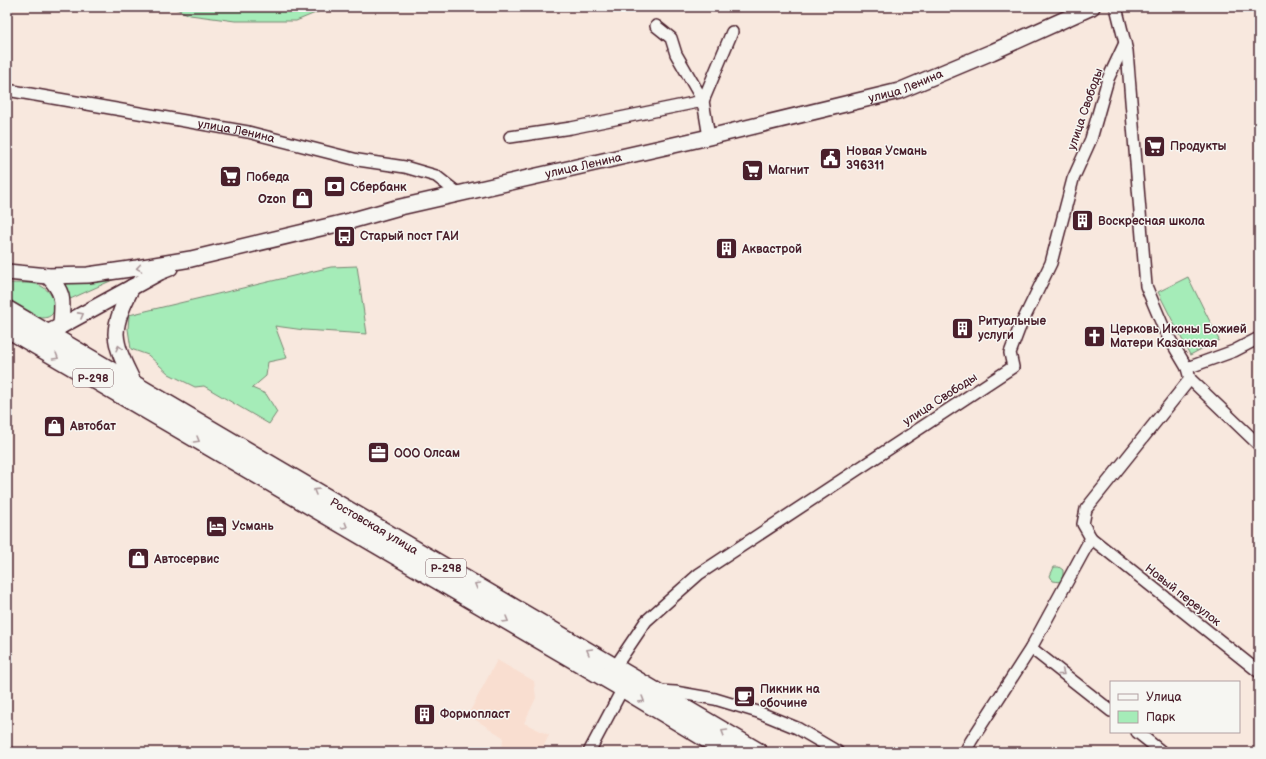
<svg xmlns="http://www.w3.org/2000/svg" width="1266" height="759" font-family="'Balsamiq Sans',sans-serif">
<rect width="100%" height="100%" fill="#f8e8de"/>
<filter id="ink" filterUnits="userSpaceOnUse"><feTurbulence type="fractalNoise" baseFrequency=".025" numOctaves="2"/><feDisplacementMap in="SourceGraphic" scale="8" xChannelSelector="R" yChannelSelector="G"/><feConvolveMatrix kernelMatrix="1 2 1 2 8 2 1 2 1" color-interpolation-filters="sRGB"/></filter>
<g filter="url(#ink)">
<polygon fill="#f9ded0" points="497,660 534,681 536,698 524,723 549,735 541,752 502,752 503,737 468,715"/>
<g fill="#a5ecb8" stroke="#788672">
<polygon points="172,7 330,7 296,21 235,21 190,15"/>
<polygon points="357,266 367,334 304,330 275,326 287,358 268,362 266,376 252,388 266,394 277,412 269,424 204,386 195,387 169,374 148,355 131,349 128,329 129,315 331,267"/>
<polygon points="1188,277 1219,340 1190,355 1158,292"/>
<polygon points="117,278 68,300 67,290 62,283"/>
<path d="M 7,283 C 18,284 31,281 41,286 C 57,294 61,319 41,318 L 7,298 Z"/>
<polygon points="1054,567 1059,567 1063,570 1063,577 1060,582 1053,581 1050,576"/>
</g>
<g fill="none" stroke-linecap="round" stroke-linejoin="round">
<defs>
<g id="minor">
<polyline points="1116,7 1127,51 1146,286 1165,331 1187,368 1190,379 1259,445"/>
<polyline points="656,26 671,38 676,54 703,101 732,32"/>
<path id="s1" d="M 7,90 L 248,132 L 358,160 L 405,167 L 436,176 L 459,194"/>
<polyline points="510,137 571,128 703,101 709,137"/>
<polyline points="1187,368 1234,351 1259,338"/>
<polyline points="1091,538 1259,672"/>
<polyline points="1031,648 1111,711"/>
<polyline points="615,667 646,621 699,574 1013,367 1010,353 1019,329 1051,263 1073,179 1091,139 1108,79 1125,43"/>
<polyline points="659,691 675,692 715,699 758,712 797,728 838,752"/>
<polyline points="1137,732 1162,752"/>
<polyline points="589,752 623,688"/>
<polyline points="965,752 971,741 1031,648 1091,538 1083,524 1086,509 1190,379"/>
</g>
<g id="secondary">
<path id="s2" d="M 7,272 L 48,276 L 88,275 L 137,268 L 191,259 L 350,221 L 396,208 L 709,137 L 899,91 L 992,52 L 1092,7"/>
<path d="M 48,276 C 66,295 62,302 61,326"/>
<path d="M 132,287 C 125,301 116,319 116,334 C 117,352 127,368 134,384"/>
<polyline points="38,334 47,333 61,326 160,272 170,268"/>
</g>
<g id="trunk">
<path id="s3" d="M 7,310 L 758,752"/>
<polyline points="7,328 623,688 729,752"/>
</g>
</defs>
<use href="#minor" stroke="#4a1f2b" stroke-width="14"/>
<use href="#secondary" stroke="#4a1f2b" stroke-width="18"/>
<use href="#trunk" stroke="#4a1f2b" stroke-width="21"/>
<use href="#minor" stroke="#f6f6f2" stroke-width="11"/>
<use href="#secondary" stroke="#f6f6f2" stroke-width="15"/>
<use href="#trunk" stroke="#f6f6f2" stroke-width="18"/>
</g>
<defs><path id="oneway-chevron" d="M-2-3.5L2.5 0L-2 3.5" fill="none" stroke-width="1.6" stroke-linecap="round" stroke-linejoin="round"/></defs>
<g stroke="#a99598">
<use href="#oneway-chevron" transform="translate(139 268) rotate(171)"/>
<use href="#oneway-chevron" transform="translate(81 315) rotate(-29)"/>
<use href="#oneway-chevron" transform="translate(119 348) rotate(-104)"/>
<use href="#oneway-chevron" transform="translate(56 357) rotate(31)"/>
<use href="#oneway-chevron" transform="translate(197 440) rotate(30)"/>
<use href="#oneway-chevron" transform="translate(316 491) rotate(-150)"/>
<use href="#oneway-chevron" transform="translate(345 526) rotate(30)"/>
<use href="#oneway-chevron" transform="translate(477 585) rotate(-150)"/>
<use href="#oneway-chevron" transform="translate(506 620) rotate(30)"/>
<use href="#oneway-chevron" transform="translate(589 651) rotate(-150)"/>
<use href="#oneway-chevron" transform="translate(1062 673) rotate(38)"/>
<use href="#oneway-chevron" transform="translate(642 700) rotate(31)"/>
<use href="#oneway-chevron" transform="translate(724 732) rotate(-149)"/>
</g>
</g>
<defs>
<symbol id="supermarket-square" viewBox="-11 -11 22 22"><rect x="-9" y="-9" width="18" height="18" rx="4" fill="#4a1f2b" stroke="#f6f6f2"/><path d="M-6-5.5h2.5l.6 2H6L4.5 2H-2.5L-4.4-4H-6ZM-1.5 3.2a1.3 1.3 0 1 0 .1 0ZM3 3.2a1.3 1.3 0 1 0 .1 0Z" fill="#fff"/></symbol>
<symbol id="civic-square" viewBox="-11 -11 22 22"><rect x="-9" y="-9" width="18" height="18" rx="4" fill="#4a1f2b" stroke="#f6f6f2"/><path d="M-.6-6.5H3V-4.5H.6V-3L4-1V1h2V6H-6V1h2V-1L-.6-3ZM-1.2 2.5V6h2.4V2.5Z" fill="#fff"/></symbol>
<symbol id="bank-square" viewBox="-11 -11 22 22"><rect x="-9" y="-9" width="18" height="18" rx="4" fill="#4a1f2b" stroke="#f6f6f2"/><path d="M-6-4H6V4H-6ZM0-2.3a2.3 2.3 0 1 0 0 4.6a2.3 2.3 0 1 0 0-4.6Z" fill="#fff"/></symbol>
<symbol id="shop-square" viewBox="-11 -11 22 22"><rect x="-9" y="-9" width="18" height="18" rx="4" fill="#4a1f2b" stroke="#f6f6f2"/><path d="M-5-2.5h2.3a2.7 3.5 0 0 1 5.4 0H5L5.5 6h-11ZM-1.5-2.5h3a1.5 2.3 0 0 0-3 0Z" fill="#fff"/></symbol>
<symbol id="building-square" viewBox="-11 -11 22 22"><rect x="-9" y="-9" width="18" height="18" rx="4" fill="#4a1f2b" stroke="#f6f6f2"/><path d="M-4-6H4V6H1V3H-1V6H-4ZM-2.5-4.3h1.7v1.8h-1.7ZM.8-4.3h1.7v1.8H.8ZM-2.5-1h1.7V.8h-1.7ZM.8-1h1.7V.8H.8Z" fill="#fff"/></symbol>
<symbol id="bus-square" viewBox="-11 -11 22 22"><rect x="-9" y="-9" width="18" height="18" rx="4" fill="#4a1f2b" stroke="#f6f6f2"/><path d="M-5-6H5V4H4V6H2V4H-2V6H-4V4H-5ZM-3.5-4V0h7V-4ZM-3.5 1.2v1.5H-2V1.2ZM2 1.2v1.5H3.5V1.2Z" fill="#fff"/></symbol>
<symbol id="church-square" viewBox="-11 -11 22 22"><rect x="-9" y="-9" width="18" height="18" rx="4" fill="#4a1f2b" stroke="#f6f6f2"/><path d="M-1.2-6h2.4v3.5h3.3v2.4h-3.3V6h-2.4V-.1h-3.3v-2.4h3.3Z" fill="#fff"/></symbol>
<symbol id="office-square" viewBox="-11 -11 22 22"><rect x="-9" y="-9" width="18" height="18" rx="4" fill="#4a1f2b" stroke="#f6f6f2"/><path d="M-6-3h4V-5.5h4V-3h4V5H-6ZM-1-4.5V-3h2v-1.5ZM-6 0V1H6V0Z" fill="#fff"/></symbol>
<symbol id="hotel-square" viewBox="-11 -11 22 22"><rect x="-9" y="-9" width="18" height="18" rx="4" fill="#4a1f2b" stroke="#f6f6f2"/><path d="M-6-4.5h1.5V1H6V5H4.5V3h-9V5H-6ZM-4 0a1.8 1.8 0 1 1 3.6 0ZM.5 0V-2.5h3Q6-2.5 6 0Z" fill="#fff"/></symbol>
<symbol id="cafe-square" viewBox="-11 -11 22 22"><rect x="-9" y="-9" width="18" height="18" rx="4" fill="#4a1f2b" stroke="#f6f6f2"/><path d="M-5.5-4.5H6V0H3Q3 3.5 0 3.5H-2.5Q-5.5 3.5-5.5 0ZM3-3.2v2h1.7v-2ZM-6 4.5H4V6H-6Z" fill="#fff"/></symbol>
</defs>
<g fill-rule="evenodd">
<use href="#supermarket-square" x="1142" y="134" width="25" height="25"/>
<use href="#civic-square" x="818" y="146" width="25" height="25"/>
<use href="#supermarket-square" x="740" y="158" width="25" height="25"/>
<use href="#supermarket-square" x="218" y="164" width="25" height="25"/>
<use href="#bank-square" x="322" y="174" width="25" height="25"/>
<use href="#shop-square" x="290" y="186" width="25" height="25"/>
<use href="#building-square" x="1070" y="208" width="25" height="25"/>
<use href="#bus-square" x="332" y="224" width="25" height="25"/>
<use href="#building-square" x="714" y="236" width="25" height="25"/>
<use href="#building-square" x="950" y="316" width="25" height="25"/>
<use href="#church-square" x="1082" y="324" width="25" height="25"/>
<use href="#shop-square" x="42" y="414" width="25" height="25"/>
<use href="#office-square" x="366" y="440" width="25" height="25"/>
<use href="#hotel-square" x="204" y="514" width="25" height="25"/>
<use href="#shop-square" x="126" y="546" width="25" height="25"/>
<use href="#cafe-square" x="732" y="684" width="25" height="25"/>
<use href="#building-square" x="412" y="702" width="25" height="25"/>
</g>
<g text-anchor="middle" stroke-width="3" stroke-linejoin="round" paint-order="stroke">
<g fill="#f6f6f2" stroke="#7e6067" stroke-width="1">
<rect x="73" y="369" width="40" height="18" rx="3"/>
<rect x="426" y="559" width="40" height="18" rx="3"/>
</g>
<g font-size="11" font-weight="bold" fill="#4a1f2b">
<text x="93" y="382">Р-298</text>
<text x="446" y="572">Р-298</text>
</g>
<g font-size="12" fill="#4a1f2b" stroke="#f6f6f2">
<text dy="4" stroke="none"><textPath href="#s2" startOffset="921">улица Ленина</textPath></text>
<text transform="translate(1085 109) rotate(-71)" y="4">улица Свободы</text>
<text dy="4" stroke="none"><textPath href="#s1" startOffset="233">улица Ленина</textPath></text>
<text dy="4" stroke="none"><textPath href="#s2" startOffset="589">улица Ленина</textPath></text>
<text transform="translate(940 399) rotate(-33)" y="4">улица Свободы</text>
<text dy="4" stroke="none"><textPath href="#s3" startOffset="426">Ростовская улица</textPath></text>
<text transform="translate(1183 595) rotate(38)" y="4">Новый переулок</text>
</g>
<g font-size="12" font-weight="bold" fill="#4a1f2b" stroke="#f6f6f2" text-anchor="start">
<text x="1170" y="150">Продукты</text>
<text x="846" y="155">Новая Усмань<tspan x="846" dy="14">396311</tspan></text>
<text x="768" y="174">Магнит</text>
<text x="246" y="181">Победа</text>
<text x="350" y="191">Сбербанк</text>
<text x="286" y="203" text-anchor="end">Ozon</text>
<text x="1098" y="225">Воскресная школа</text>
<text x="360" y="240">Старый пост ГАИ</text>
<text x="742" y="253">Аквастрой</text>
<text x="978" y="325">Ритуальные<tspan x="978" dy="14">услуги</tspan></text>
<text x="1110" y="333">Церковь Иконы Божией<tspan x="1110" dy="14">Матери Казанская</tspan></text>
<text x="70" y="430">Автобат</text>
<text x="394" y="457">ООО Олсам</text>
<text x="232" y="530">Усмань</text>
<text x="154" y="563">Автосервис</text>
<text x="760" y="693">Пикник на<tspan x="760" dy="14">обочине</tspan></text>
<text x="440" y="718">Формопласт</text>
</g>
</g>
<rect width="1266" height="759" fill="none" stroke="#f6f6f2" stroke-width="24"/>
<rect x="12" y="12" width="1242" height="735" fill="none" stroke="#4a1f2b" stroke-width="1.5" filter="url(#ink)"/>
<rect x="1110" y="681" width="130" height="52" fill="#f6f6f2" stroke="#b1a0a2"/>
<rect x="1118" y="694" width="20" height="6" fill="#f6f6f2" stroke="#b1a0a2"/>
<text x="1146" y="701" font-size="12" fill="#4a1f2b">Улица</text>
<rect x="1118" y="711" width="20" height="12" fill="#a5ecb8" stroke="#b1a0a2"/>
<text x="1146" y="721" font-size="12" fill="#4a1f2b">Парк</text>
</svg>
